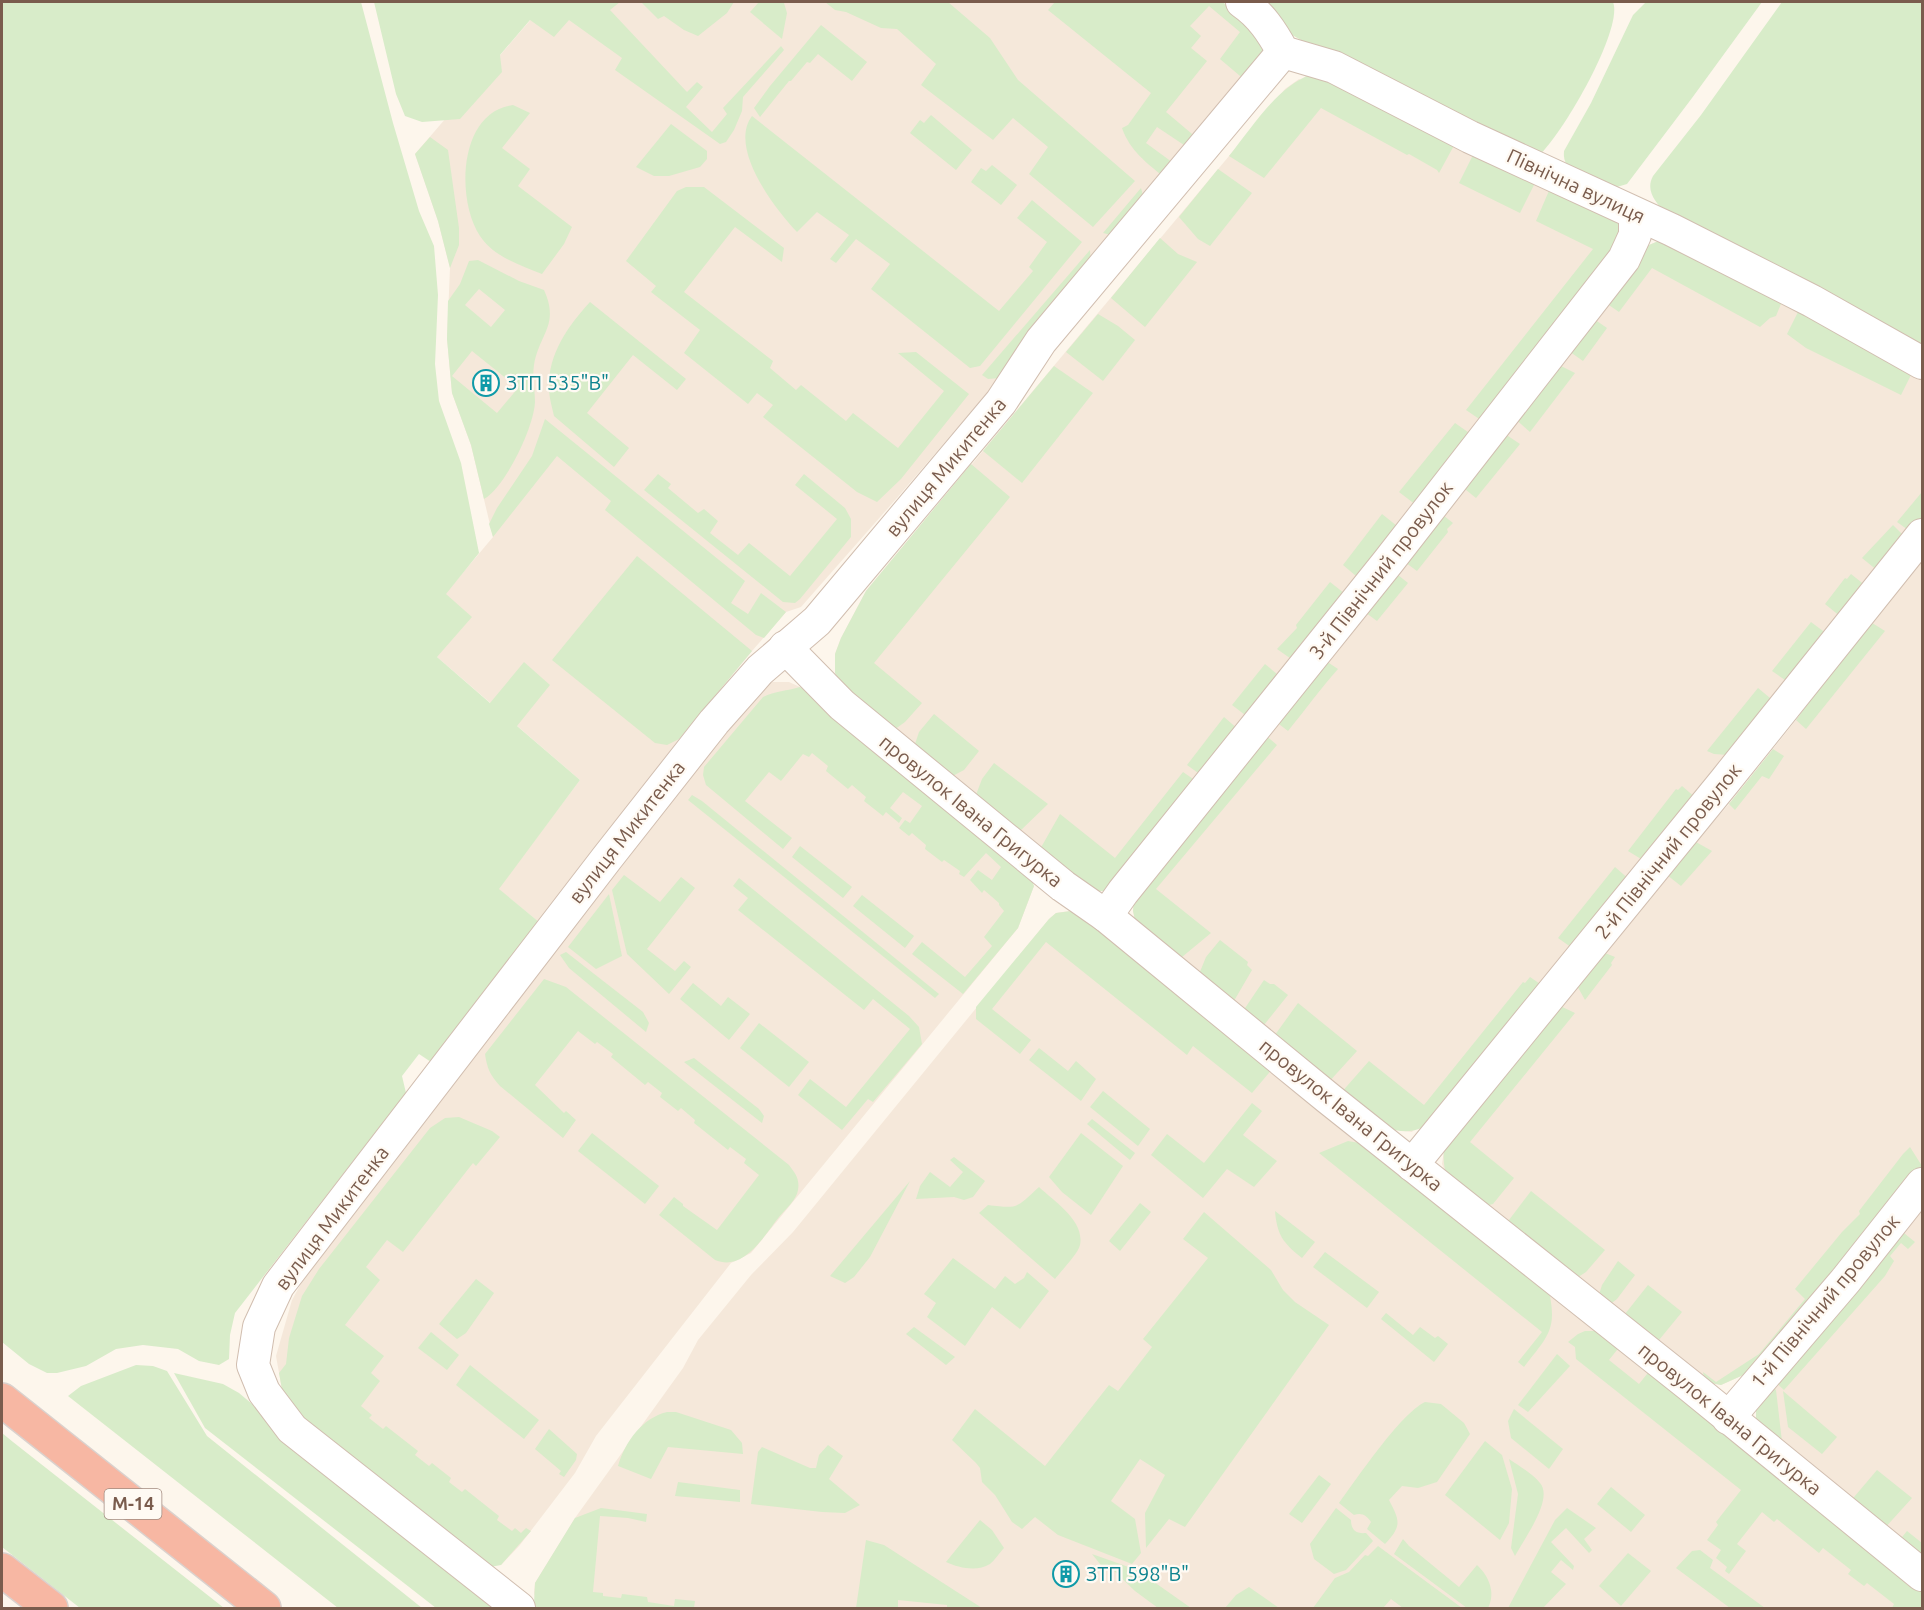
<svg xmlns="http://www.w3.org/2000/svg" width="1924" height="1610" font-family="Ubuntu,sans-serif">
<rect width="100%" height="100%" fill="#fdf6ec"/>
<g fill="#f5e8da">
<polygon points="546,2 1222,2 1264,50 1000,378 896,499 801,607 786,612 752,651 679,739 539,922 498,889 580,780 437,657 445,594 493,537 471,445 452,393 447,339 450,268 438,221 415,154"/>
<polygon points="1299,79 1537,179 1622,246 1196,781 1094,891 947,779 835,673 835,654 841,638 866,591 1285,89"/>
<polygon points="1661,240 1922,374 1922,518 1789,679 1675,826 1412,1132 1397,1130 1378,1124 1135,923 1133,911 1134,900 1649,245"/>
<polygon points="1922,550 1922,1166 1750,1372 1721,1385 1698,1381 1448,1180 1442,1164 1444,1150 1634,912 1729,804 1796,720"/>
<polygon points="772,682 789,682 800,687 866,737 1034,886 1018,928 751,1253 731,1263 596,1436 575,1473 520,1545 501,1565 283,1395 276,1356 292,1300 303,1280 339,1230 694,770 764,686"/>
<polygon points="1069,911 1611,1337 1922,1608 537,1608 534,1593 535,1583 575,1518 683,1368 698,1340 751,1275 793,1232 1049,919 1056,913"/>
<polygon points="1922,1200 1922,1562 1783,1450 1761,1394"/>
</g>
<g fill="#d8ecc9" fill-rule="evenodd">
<polygon points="2,2 361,2 393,123 419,211 434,246 438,295 435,364 439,401 461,463 479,553 446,594 472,617 437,657 490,703 524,662 550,685 517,726 580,780 499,889 539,922 431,1062 419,1054 402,1076 406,1093 235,1313 230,1335 229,1359 219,1365 199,1361 178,1349 143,1345 116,1349 86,1366 57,1373 47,1373 29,1364 2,1342"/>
<polygon points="374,2 620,2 610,10 687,92 697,82 703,87 686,107 712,132 727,114 723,108 781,46 784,50 743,97 742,111 734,130 726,142 720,144 615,70 622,58 569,20 554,37 530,20 500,55 502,72 460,119 422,122 405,116 396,94"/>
<polygon points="641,2 734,2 727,13 698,36 684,30 664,16 658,19"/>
<polygon points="759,2 780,2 784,3 787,13 782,39 750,12"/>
<polygon points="825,2 948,2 990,38 1018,80 1135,181 1093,227 1029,174 1048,147 1013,118 993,140 921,85 936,64 897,29 881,28 846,12 835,10"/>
<path d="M 1055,2 L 1222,2 L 1251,19 L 1264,50 L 1246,81 L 1220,59 L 1240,32 L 1209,6 L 1190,26 L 1201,36 L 1191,48 L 1207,61 L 1166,112 L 1198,139 L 1190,149 L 1157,127 L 1146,143 L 1176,165 L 1165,178 C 1147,163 1130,151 1122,128 L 1128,125 L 1151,93 L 1048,10 Z"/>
<path d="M 1260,2 L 1613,2 C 1624,29 1560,139 1537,157 L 1328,55 L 1292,35 Z"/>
<path d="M 1646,2 L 1762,2 L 1692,98 L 1627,184 L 1610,189 C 1593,181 1561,175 1564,151 L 1591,103 L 1633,15 Z"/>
<path d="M 1782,2 L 1922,2 L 1922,348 L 1665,213 C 1656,202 1645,191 1653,176 L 1701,115 Z"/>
<polygon points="821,25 867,62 852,81 818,54 810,63 807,62 791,81 789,81 760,117 754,108 770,86"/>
<path d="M 1312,74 L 1331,78 L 1457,140 L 1439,173 L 1437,170 L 1409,154 L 1407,155 L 1321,108 L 1264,178 L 1229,156 C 1252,128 1277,86 1312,74 Z"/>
<path d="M 513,105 L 530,113 L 502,148 L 530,169 L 518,186 L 572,227 L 564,244 L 542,274 C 520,265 494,257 480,236 C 456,200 458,112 513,105 Z"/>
<polygon points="931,115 972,150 956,170 910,133 920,120 924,123"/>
<path d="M 752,116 L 999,311 L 1033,271 L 1029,267 L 1047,242 L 1017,218 L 1032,200 L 1082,242 L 980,366 L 970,368 L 871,289 L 890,264 L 856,239 L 836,263 L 830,259 L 849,235 L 817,212 L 797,232 C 775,209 728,148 752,116 Z"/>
<polygon points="671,124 707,151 707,159 700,167 669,176 654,176 636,167"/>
<polygon points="430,137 448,150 459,228 459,245 450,268 438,221 415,154"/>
<polygon points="1476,149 1537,179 1520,213 1459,183"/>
<polygon points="992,165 1017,185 1001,205 971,182 981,168 986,171"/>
<polygon points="1218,169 1252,193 1210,246 1198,239 1179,217"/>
<polygon points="1551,186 1612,217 1620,226 1622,246 1485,423 1466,410 1593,249 1536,221"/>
<polygon points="686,187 704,187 784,248 782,262 735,227 684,292 773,361 770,368 796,390 801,385 846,421 853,413 898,448 944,391 898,353 916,352 969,394 901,479 877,502 857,492 763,417 773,405 757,393 748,404 684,353 700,330 651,292 656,286 626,261 677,191"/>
<polygon points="1141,188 1145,203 1111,235 1103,233"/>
<polygon points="1160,238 1178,254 1197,262 1145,327 1111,298"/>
<polygon points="1661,240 1783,299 1776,316 1770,318 1760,327 1652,268 1619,312 1603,301 1649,245"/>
<polygon points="1090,250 1091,267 1000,378 988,379 982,375"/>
<path d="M 478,260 L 519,281 L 544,290 C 560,325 539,334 534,365 C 532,378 535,389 535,402 C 534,427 506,486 484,499 L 471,445 L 452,393 L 447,339 L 448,301 L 460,284 L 469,261 ZM 479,289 L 505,310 L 491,327 L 465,305 ZM 472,351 L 518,388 L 497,413 L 452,376 Z"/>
<path d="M 590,302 L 686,379 L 677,390 L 633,355 L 587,413 L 629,448 L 614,467 L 554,416 C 552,407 549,397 549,388 C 548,354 568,326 590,302 Z"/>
<polygon points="1800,308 1914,369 1901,395 1806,348 1787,334"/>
<polygon points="1098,314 1118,326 1135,340 1103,381 1066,352"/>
<polygon points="1591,317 1607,328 1583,361 1566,349"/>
<polygon points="1555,363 1575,373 1530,432 1513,417"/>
<polygon points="1054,366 1093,393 1022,483 983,451"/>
<polygon points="545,419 745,581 731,603 748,614 761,593 786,612 764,638 756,635 605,510 611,501 557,456 493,537 489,524 497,508 532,456"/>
<polygon points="1455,423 1475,437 1420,508 1399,492"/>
<polygon points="1502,432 1520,444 1476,498 1460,485"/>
<polygon points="971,464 1010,497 874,663 922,703 905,722 891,732 848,695 835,673 835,654 841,638 866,591"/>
<polygon points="658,474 671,484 668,488 698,513 704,509 718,521 710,533 738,555 749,543 790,576 837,519 795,485 804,474 845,508 851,519 851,537 800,599 795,603 783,602 644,490"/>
<polygon points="1922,492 1922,518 1911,532 1897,522"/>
<polygon points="1439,512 1453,523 1447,529 1448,532 1417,571 1402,560"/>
<polygon points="1382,514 1402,530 1362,581 1343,565"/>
<polygon points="1893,525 1906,538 1878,571 1862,558"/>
<polygon points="637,556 752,651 679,739 667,745 655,743 552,660"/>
<polygon points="1393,571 1408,583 1377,621 1362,610"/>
<polygon points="1851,574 1866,586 1841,617 1825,604 1845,578 1847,579"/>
<polygon points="1330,582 1349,597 1297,663 1277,649 1297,628 1296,625"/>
<polygon points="1869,621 1885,631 1806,729 1796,720"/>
<polygon points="1811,622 1827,634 1789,679 1785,680 1772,671"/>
<path d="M 1323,659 L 1338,669 C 1321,688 1305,710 1288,731 L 1275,721 Z"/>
<polygon points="1265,664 1283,679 1249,718 1232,705"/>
<path d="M 800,687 L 866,737 L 1027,867 L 1034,886 L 1018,928 L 963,994 L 912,954 L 922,942 L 965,977 L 992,946 L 984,937 L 1004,911 L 999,905 L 999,903 L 984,890 L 982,893 L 970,880 L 978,870 L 992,880 L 1001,867 L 986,853 L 964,877 L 959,874 L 960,871 L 944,860 L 942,862 L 925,849 L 926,845 L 912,833 L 909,836 L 899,828 L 905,820 L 910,823 L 922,806 L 903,792 L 890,808 L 902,818 L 899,823 L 886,812 L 883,816 L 864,801 L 866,797 L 852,785 L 848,789 L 826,771 L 828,766 L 812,753 L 809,757 L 803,754 L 781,781 L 769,772 L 745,801 L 792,838 L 783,849 L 706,785 L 703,775 L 704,767 L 763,697 C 775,691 787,691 800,687 Z"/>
<polygon points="1758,688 1770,698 1771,703 1728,755 1714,754 1707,751"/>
<polygon points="934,714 979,751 964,770 947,779 913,750 919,732"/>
<polygon points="1224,717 1239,730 1201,775 1187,765"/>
<polygon points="1264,734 1277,745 1156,889 1211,933 1176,962 1136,924 1133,911 1134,899"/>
<polygon points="1773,749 1784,756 1769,779 1762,776 1735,810 1729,804"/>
<polygon points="994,763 1048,804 1017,834 974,800 982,779"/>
<polygon points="1183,772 1196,781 1105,891 1094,891 1039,851 1060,814 1115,858"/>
<polygon points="1682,786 1696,798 1646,862 1628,851 1676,789 1678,790"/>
<polygon points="692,795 702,801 939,994 935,998 688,800"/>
<polygon points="1696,842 1712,851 1681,886 1667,875"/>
<polygon points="800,846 852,887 843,898 792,857"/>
<polygon points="1615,867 1631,881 1575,950 1558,938"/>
<polygon points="624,875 660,902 681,877 695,888 647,949 675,971 684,961 691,967 669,994 627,954 612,890"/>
<polygon points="739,878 909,1016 919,1027 922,1044 873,1102 868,1099 842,1130 798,1095 810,1079 846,1107 910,1029 873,999 864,1010 738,910 748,898 733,886"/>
<polygon points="609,894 622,956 596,969 568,947"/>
<polygon points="862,895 914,936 905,948 853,906"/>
<polygon points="1079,910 1274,1067 1252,1093 1193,1046 1187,1055 1046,942 992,1009 1031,1040 1020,1054 976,1019 976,1007 1049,919 1056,913"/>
<polygon points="1220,940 1248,962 1247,965 1252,970 1231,1006 1197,979 1206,957"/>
<polygon points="1600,951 1615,957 1611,963 1612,965 1585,1000 1575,982"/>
<polygon points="566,952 643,1012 649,1023 646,1032 569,968 560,955"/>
<path d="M 1530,977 L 1546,988 L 1424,1127 C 1391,1142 1364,1113 1340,1094 L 1369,1061 L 1424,1105 L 1523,982 L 1525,983 Z"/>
<path d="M 544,979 L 566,987 L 789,1165 C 795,1173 800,1179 798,1190 C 797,1199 785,1210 779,1217 C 764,1236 744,1272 715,1260 L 659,1215 L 674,1197 L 683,1204 L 683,1206 L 717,1230 L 759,1175 L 744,1163 L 746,1159 L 730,1147 L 728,1150 L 694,1123 L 695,1120 L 681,1108 L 678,1111 L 660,1097 L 662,1093 L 648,1082 L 645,1085 L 611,1057 L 613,1054 L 597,1042 L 595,1044 L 578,1031 L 535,1085 L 564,1113 L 566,1111 L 576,1120 L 563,1138 L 500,1086 C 490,1075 487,1068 485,1054 Z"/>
<polygon points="1264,980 1270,984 1274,984 1288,995 1260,1030 1241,1014"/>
<polygon points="693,983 721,1006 728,997 750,1014 729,1040 680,999"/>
<polygon points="1298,1003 1357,1051 1327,1084 1272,1039"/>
<path d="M 1556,1004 L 1575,1013 L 1470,1142 L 1514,1178 L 1493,1204 L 1481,1207 C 1458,1189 1441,1183 1444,1150 Z"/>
<polygon points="759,1023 809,1062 789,1087 740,1048"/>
<polygon points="1039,1048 1068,1071 1076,1061 1096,1079 1081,1101 1029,1060"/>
<polygon points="694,1058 759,1109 764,1116 762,1123 684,1062"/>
<polygon points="1103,1091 1150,1129 1138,1146 1090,1107"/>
<polygon points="1252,1103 1262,1111 1243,1135 1277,1161 1254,1187 1227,1169 1203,1198 1151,1155 1167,1134 1204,1163"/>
<polygon points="459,1117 492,1131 500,1137 476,1166 473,1163 403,1252 387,1240 366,1267 380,1280 345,1325 384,1356 371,1373 380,1381 361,1406 372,1415 369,1418 383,1429 386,1426 418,1451 415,1455 429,1466 432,1463 451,1478 449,1482 462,1492 465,1489 499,1516 497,1520 512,1531 515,1528 521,1533 526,1528 531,1531 501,1565 490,1567 292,1414 283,1395 279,1373 286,1364 289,1338 302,1296 319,1269 430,1128 445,1118"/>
<polygon points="1092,1119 1135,1153 1130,1160 1087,1124"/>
<polygon points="592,1133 659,1186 645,1204 578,1151"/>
<polygon points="1081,1133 1123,1166 1091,1215 1062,1192 1049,1177"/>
<path d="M 1348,1141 L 1365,1144 L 1548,1287 C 1558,1329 1549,1335 1524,1367 L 1518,1362 L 1542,1332 L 1319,1153 Z"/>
<polygon points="1910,1147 1922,1166 1750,1372 1721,1385 1705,1382 1703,1372 1716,1382 1759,1354 1805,1299 1795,1289 1842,1232 1860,1214 1859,1211 1903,1154"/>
<polygon points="954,1157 985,1181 973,1197 964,1200 954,1197 916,1199 920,1186 930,1172 950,1187 963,1172 950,1160"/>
<polygon points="910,1181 870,1257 854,1277 845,1283 830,1276"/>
<path d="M 1039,1187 C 1055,1202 1085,1221 1080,1245 C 1078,1254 1061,1271 1055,1279 L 979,1213 L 988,1205 C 1019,1209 1016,1208 1039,1187 Z"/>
<polygon points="1531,1191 1605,1250 1586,1272 1572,1281 1510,1231 1509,1220"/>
<polygon points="1140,1203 1151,1212 1120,1251 1109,1241"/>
<path d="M 1275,1211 L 1315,1242 L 1302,1258 C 1283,1243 1277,1235 1275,1211 Z"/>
<polygon points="1204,1212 1271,1270 1283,1290 1295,1302 1329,1325 1185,1527 1169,1519 1146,1548 1145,1513 1165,1475 1140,1459 1111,1501 1135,1519 1141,1553 1132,1564 1058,1535 1035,1517 1022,1529 1012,1522 995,1495 982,1482 980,1468 976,1463 952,1440 975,1409 1045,1466 1109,1385 1118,1391 1152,1347 1143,1339 1208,1258 1183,1239"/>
<polygon points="1899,1229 1915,1242 1908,1249 1901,1243 1890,1256 1894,1261 1885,1276 1784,1390 1773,1380"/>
<polygon points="1325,1252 1379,1292 1367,1308 1313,1267"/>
<polygon points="953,1258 995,1289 1005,1276 1015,1284 1024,1278 1027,1272 1049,1291 1020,1329 992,1307 965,1346 927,1317 936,1303 924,1294"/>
<polygon points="1618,1261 1635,1275 1617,1299 1605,1308 1597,1301 1602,1285"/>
<polygon points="476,1279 494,1293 466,1333 457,1339 439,1324"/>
<polygon points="1648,1285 1682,1312 1659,1340 1651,1345 1623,1322 1625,1314"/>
<polygon points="1386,1313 1413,1335 1420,1327 1435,1338 1438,1336 1448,1344 1434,1362 1381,1319"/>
<polygon points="914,1327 955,1357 946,1365 906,1334"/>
<polygon points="1585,1331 1599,1331 1621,1345 1609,1360 1639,1384 1651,1369 1922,1588 1922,1608 1892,1608 1894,1604 1867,1583 1864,1586 1848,1574 1851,1570 1823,1548 1819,1553 1777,1519 1774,1522 1762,1512 1737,1544 1746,1551 1729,1574 1725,1571 1727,1567 1716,1558 1721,1550 1707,1540 1718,1525 1716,1522 1741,1490 1576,1359 1575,1347 1568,1342 1578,1334"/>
<polygon points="431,1332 459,1355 447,1370 418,1348"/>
<polygon points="1557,1354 1570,1366 1528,1412 1518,1405"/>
<polygon points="136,1365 153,1366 167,1371 207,1436 422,1608 338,1608 68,1396 81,1386"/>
<polygon points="470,1365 539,1420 524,1439 456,1385"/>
<polygon points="174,1373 223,1384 239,1393 497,1608 436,1608 205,1428"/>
<polygon points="1770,1385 1776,1390 1783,1450 1756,1421 1756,1410"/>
<polygon points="1783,1391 1837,1437 1822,1454 1788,1427"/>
<path d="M 1425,1402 L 1441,1404 L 1464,1423 L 1470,1434 L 1437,1482 L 1418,1488 L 1402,1486 L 1389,1500 C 1400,1521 1402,1526 1385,1544 L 1367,1529 L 1371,1522 C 1367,1516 1362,1512 1354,1515 L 1339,1503 C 1357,1479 1400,1414 1425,1402 Z"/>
<polygon points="1514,1409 1563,1449 1549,1469 1511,1438 1508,1421"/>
<path d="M 667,1412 L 676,1412 L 731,1430 L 742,1443 L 743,1454 L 668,1447 L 651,1479 L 618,1466 C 625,1442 642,1418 667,1412 Z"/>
<polygon points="549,1429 577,1454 576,1460 564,1477 559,1474 561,1471 535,1449"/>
<polygon points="2,1433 13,1442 224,1608 80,1608 2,1547"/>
<polygon points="1485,1441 1502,1455 1512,1489 1509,1523 1500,1540 1445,1495"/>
<polygon points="828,1445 843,1456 829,1479 860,1505 845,1513 822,1512 751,1504 758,1452 762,1447 810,1468 816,1468 819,1455"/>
<path d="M 1509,1459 C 1519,1466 1532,1473 1540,1483 C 1554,1499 1524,1539 1515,1556 L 1511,1548 L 1518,1494 Z"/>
<polygon points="1877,1470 1912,1498 1883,1530 1849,1503"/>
<polygon points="1319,1475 1331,1484 1302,1523 1289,1514"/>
<polygon points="678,1482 740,1490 740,1502 675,1496"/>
<polygon points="1611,1487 1645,1515 1631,1532 1597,1504"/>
<polygon points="601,1508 647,1514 646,1522 628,1518 600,1516 593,1592 603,1593 603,1596 621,1598 622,1594 647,1597 648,1602 674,1606 675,1599 695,1601 694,1608 537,1608 534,1604 535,1583 575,1518"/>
<path d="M 1336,1508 L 1351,1520 C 1351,1530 1356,1534 1366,1533 L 1373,1541 L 1346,1570 L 1334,1574 L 1314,1559 L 1310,1544 Z"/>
<polygon points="1567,1508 1596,1528 1584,1539 1592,1550 1589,1553 1566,1528 1551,1542 1574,1566 1573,1570 1561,1560 1551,1572 1566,1584 1543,1608 1508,1608 1555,1520"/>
<path d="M 980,1520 L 992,1530 L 1004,1548 C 1000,1552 995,1560 990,1564 C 977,1572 959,1568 946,1562 Z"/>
<polygon points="1907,1531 1922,1543 1922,1562 1898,1542"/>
<path d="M 1403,1539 L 1409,1546 L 1459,1587 L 1477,1565 C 1489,1576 1496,1593 1488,1608 L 1467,1608 L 1394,1554 Z"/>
<polygon points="866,1540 884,1545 982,1608 947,1608 947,1605 898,1600 898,1608 856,1608"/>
<polygon points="1378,1546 1462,1608 1403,1608 1391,1599 1383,1608 1313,1608 1335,1578 1349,1572 1365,1555 1368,1556"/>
<polygon points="1700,1550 1713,1560 1710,1568 1765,1608 1730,1608 1676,1568 1692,1551"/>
<polygon points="1628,1553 1651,1571 1621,1606 1599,1586"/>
<polygon points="1092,1554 1137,1570 1191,1608 1158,1608 1135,1591 1110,1567 1105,1570"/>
<polygon points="1249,1587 1279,1608 1225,1608 1236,1595"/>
</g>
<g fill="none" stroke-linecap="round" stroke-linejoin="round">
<defs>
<g id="street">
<path d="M 1242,2 C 1261,15 1272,32 1283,52 L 1334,67 L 1470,137 L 1672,230 L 1812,301 L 1922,363"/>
<polyline points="785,647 842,705 1063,886 1106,916 1328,1098 1689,1385 1922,1575"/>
<polyline points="1106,916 1123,892 1388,562 1624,259 1635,235 1635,214"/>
<polyline points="1412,1165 1725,781 1922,535"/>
<polyline points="1728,1418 1846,1280 1922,1184"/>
<polyline points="519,1608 292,1429 264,1392 253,1365 259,1327 278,1286 607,858 714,722 760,670 817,621 1001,402 1041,341 1283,52"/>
</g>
<g id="highway">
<polyline points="2,1400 264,1608"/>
<polyline points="2,1570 51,1608"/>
</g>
</defs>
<use href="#street" stroke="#d1beb0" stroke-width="34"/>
<use href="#highway" stroke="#dad1cd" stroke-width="36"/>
<use href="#street" stroke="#fff" stroke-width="32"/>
<use href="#highway" stroke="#f7b7a3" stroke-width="33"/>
</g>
<defs>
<symbol id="building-ring" viewBox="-11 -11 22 22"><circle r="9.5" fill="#fffaf3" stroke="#0f9aa8" stroke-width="1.5"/><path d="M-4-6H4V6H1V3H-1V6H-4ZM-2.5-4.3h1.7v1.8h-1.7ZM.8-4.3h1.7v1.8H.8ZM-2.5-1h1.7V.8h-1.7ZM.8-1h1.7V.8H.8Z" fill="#0f9aa8"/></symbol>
</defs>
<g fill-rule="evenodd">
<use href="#building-ring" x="471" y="368" width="30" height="30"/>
<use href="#building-ring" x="1051" y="1559" width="30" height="30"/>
</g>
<g text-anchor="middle" stroke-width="4.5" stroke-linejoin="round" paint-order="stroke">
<rect fill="#fffaf3" stroke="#a28b7f" stroke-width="1.5" x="104.5" y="1489" width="57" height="30" rx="4.5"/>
<g font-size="18" font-weight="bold" fill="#7a5c4d">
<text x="133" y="1510">М-14</text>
</g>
<g font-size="20" fill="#7a5c4d" stroke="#fffaf3">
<text transform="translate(1576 186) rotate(25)" y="7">Північна вулиця</text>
<text transform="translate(946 467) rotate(-50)" y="7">вулиця Микитенка</text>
<text transform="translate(1381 570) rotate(-52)" y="7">3-й Північний провулок</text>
<text transform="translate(971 811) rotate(39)" y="7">провулок Івана Григурка</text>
<text transform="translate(627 832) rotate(-52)" y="7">вулиця Микитенка</text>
<text transform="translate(1668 851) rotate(-51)" y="7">2-й Північний провулок</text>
<text transform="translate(1351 1115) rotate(39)" y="7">провулок Івана Григурка</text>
<text transform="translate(332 1218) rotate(-53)" y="7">вулиця Микитенка</text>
<text transform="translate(1825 1301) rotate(-50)" y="7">1-й Північний провулок</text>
<text transform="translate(1730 1419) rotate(39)" y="7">провулок Івана Григурка</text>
</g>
<g font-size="20" fill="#0d838f" stroke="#fffaf3" text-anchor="start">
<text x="506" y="390">ЗТП 535"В"</text>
<text x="1086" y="1581">ЗТП 598"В"</text>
</g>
</g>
<rect width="1924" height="1610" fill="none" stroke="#7a5c4d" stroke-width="6"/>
</svg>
